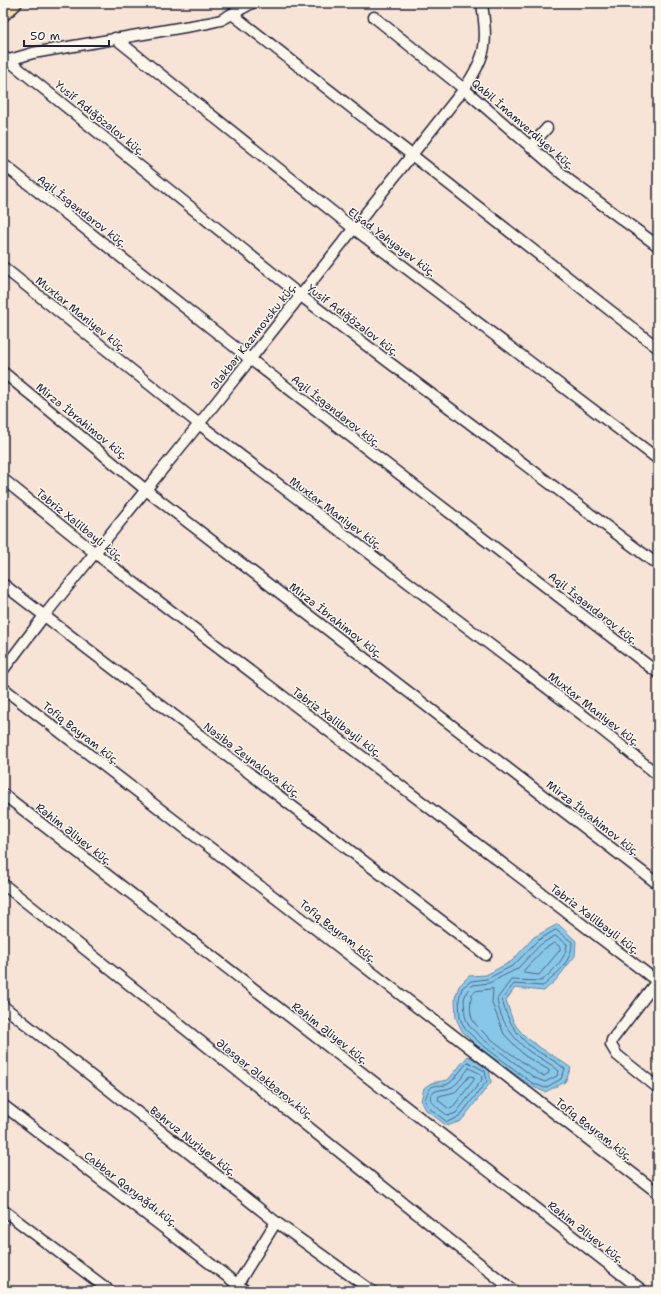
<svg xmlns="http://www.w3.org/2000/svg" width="661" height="1294" font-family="'Shantell Sans',sans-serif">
<rect width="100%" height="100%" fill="#f8e4d7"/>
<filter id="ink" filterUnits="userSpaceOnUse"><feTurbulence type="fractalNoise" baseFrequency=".025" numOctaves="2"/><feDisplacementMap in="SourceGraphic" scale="8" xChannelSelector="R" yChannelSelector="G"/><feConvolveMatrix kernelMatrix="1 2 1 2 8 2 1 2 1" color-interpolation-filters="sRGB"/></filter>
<g filter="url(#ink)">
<g fill="#89c7e9" stroke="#6085a3">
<path d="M 558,924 L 576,941 L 575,956 L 556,980 L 544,991 L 515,988 L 506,1000 C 509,1008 511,1019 516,1026 C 530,1045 553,1054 571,1068 L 565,1082 L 545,1092 L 531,1086 L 477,1046 L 462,1031 L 456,1018 L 455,998 L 459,986 L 469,976 L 486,975 L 512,961 L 534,937 Z"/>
<polygon points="468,1056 489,1069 491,1082 461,1121 447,1126 426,1110 421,1101 424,1088 431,1083 448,1080"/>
</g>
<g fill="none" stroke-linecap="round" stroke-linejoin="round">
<g stroke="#4b6481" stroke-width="1">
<path d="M 556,930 L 572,942 C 573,960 556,975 543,986 L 514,984 L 502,999 C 506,1019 516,1034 531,1047 C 542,1055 555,1060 565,1069 L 561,1079 L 545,1088 L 532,1083 L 480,1043 L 465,1029 L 460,1018 L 459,999 L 462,988 L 471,981 L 487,979 L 514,965 L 537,941 Z"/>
<path d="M 555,936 L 567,944 C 567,958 551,973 541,981 L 511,980 L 497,999 C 499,1019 514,1040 530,1052 C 540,1058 550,1063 559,1071 L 557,1076 L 545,1082 L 535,1078 L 483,1039 L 469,1026 L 465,1016 L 464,999 L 467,991 L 473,985 L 489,983 L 517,969 L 540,945 Z"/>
<polygon points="555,943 560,947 560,950 539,975 524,973 524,970 544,949"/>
<path d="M 493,989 L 492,1003 L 504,1034 L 525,1056 L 549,1070 L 549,1073 L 544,1076 L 538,1073 C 523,1062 483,1036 474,1022 C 469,1015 470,1003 472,994 L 476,991 Z"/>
<path d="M 468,1062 L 485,1071 L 487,1081 L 459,1117 L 447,1122 L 429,1108 L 425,1101 C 431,1076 440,1091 451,1082 C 457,1076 462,1068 468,1062 Z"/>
<path d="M 469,1068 L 481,1074 L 482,1080 L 456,1113 L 448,1116 C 442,1111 420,1097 436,1091 C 441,1089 447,1090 452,1087 C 459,1083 464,1074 469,1068 Z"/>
<polygon points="470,1076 474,1077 474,1080 452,1108 449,1109 438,1100 439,1096 455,1092"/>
</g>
<defs>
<g id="minor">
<polyline points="232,14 658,348"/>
<polyline points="374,17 464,89 569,180 658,246"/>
<polyline points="115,38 353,228 658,459"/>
<polyline points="3,56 301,296 658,565"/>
<polyline points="3,65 9,60 33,53 208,23 221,20 252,3"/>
<polyline points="530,147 547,128"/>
<polyline points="3,164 250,359 658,673"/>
<polyline points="3,267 199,424 592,722 658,775"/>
<polyline points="3,372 146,490 658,884"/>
<polyline points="3,479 95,553 658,982"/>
<polyline points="3,584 486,955"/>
<path d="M 3,670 L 44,616 L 199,424 L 464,89 C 488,54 487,43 482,3"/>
<polyline points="3,688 658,1193"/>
<polyline points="3,794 643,1291"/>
<polyline points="3,884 514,1291"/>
<polyline points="657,981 612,1040 611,1045 617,1055 658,1088"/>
<polyline points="3,1006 276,1222 372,1291"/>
<polyline points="3,1105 246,1291"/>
<polyline points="3,1210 110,1291"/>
<polyline points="234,1290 276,1222"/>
</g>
<polyline id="primary" points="3,13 14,3"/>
</defs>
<use href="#minor" stroke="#22223b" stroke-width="13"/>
<use href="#primary" stroke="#22223b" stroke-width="18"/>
<use href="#minor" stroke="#fbf7ec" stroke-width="10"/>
<use href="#primary" stroke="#faddab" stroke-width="15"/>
</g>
</g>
<g text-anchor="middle" stroke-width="3" stroke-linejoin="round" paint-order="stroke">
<g font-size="11" fill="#22223b" stroke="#fbf7ec">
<text transform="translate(100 118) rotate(39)" y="4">Yusif Adığözəlov küç.</text>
<text transform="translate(523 124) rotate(41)" y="4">Qabil İmamverdiyev küç.</text>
<text transform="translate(82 211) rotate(38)" y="4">Aqil İsgəndərov küç.</text>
<text transform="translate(392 242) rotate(37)" y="4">Elşad Yəhyəyev küç.</text>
<text transform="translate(81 314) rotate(39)" y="4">Muxtar Maniyev küç.</text>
<text transform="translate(353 320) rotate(37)" y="4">Yusif Adığözəlov küç.</text>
<text transform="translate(253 336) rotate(-52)" y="4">Ələkbər Kazımovsku küç.</text>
<text transform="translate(336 411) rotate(38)" y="4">Aqil İsgəndərov küç.</text>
<text transform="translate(82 421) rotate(39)" y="4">Mirzə İbrahimov küç.</text>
<text transform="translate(336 513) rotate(37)" y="4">Muxtar Maniyev küç.</text>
<text transform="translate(80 525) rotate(39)" y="4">Təbriz Xəlilbəyli küç.</text>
<text transform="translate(593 608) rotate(38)" y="4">Aqil İsgəndərov küç.</text>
<text transform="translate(336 620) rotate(38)" y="4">Mirzə İbrahimov küç.</text>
<text transform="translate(594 709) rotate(38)" y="4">Muxtar Maniyev küç.</text>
<text transform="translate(337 722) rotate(37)" y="4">Təbriz Xəlilbəyli küç.</text>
<text transform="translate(81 733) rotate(38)" y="4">Tofiq Bayram küç.</text>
<text transform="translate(252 760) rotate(37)" y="4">Nəsibə Zeynalova küç.</text>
<text transform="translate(593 818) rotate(38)" y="4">Mirzə İbrahimov küç.</text>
<text transform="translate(74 834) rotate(38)" y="4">Rəhim Əliyev küç.</text>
<text transform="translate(595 919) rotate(37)" y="4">Təbriz Xəlilbəyli küç.</text>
<text transform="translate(338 931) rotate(38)" y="4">Tofiq Bayram küç.</text>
<text transform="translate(330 1033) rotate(38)" y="4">Rəhim Əliyev küç.</text>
<text transform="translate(265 1079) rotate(39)" y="4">Ələsgər Ələkbərov küç.</text>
<text transform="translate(594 1129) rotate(38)" y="4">Tofiq Bayram küç.</text>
<text transform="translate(193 1141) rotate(38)" y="4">Bəhruz Nuriyev küç.</text>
<text transform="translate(131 1189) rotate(38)" y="4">Cabbar Qaryağdı küç.</text>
<text transform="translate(586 1232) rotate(38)" y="4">Rəhim Əliyev küç.</text>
</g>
</g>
<rect width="661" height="1294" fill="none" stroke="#fbf7ec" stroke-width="16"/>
<rect x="8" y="8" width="645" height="1278" fill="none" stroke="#22223b" stroke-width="1.5" filter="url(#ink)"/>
<path d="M24 40v6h85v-6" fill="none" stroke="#22223b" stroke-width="2"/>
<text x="30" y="40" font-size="12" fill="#22223b" stroke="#fbf7ec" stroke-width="3" paint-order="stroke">50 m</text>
</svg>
